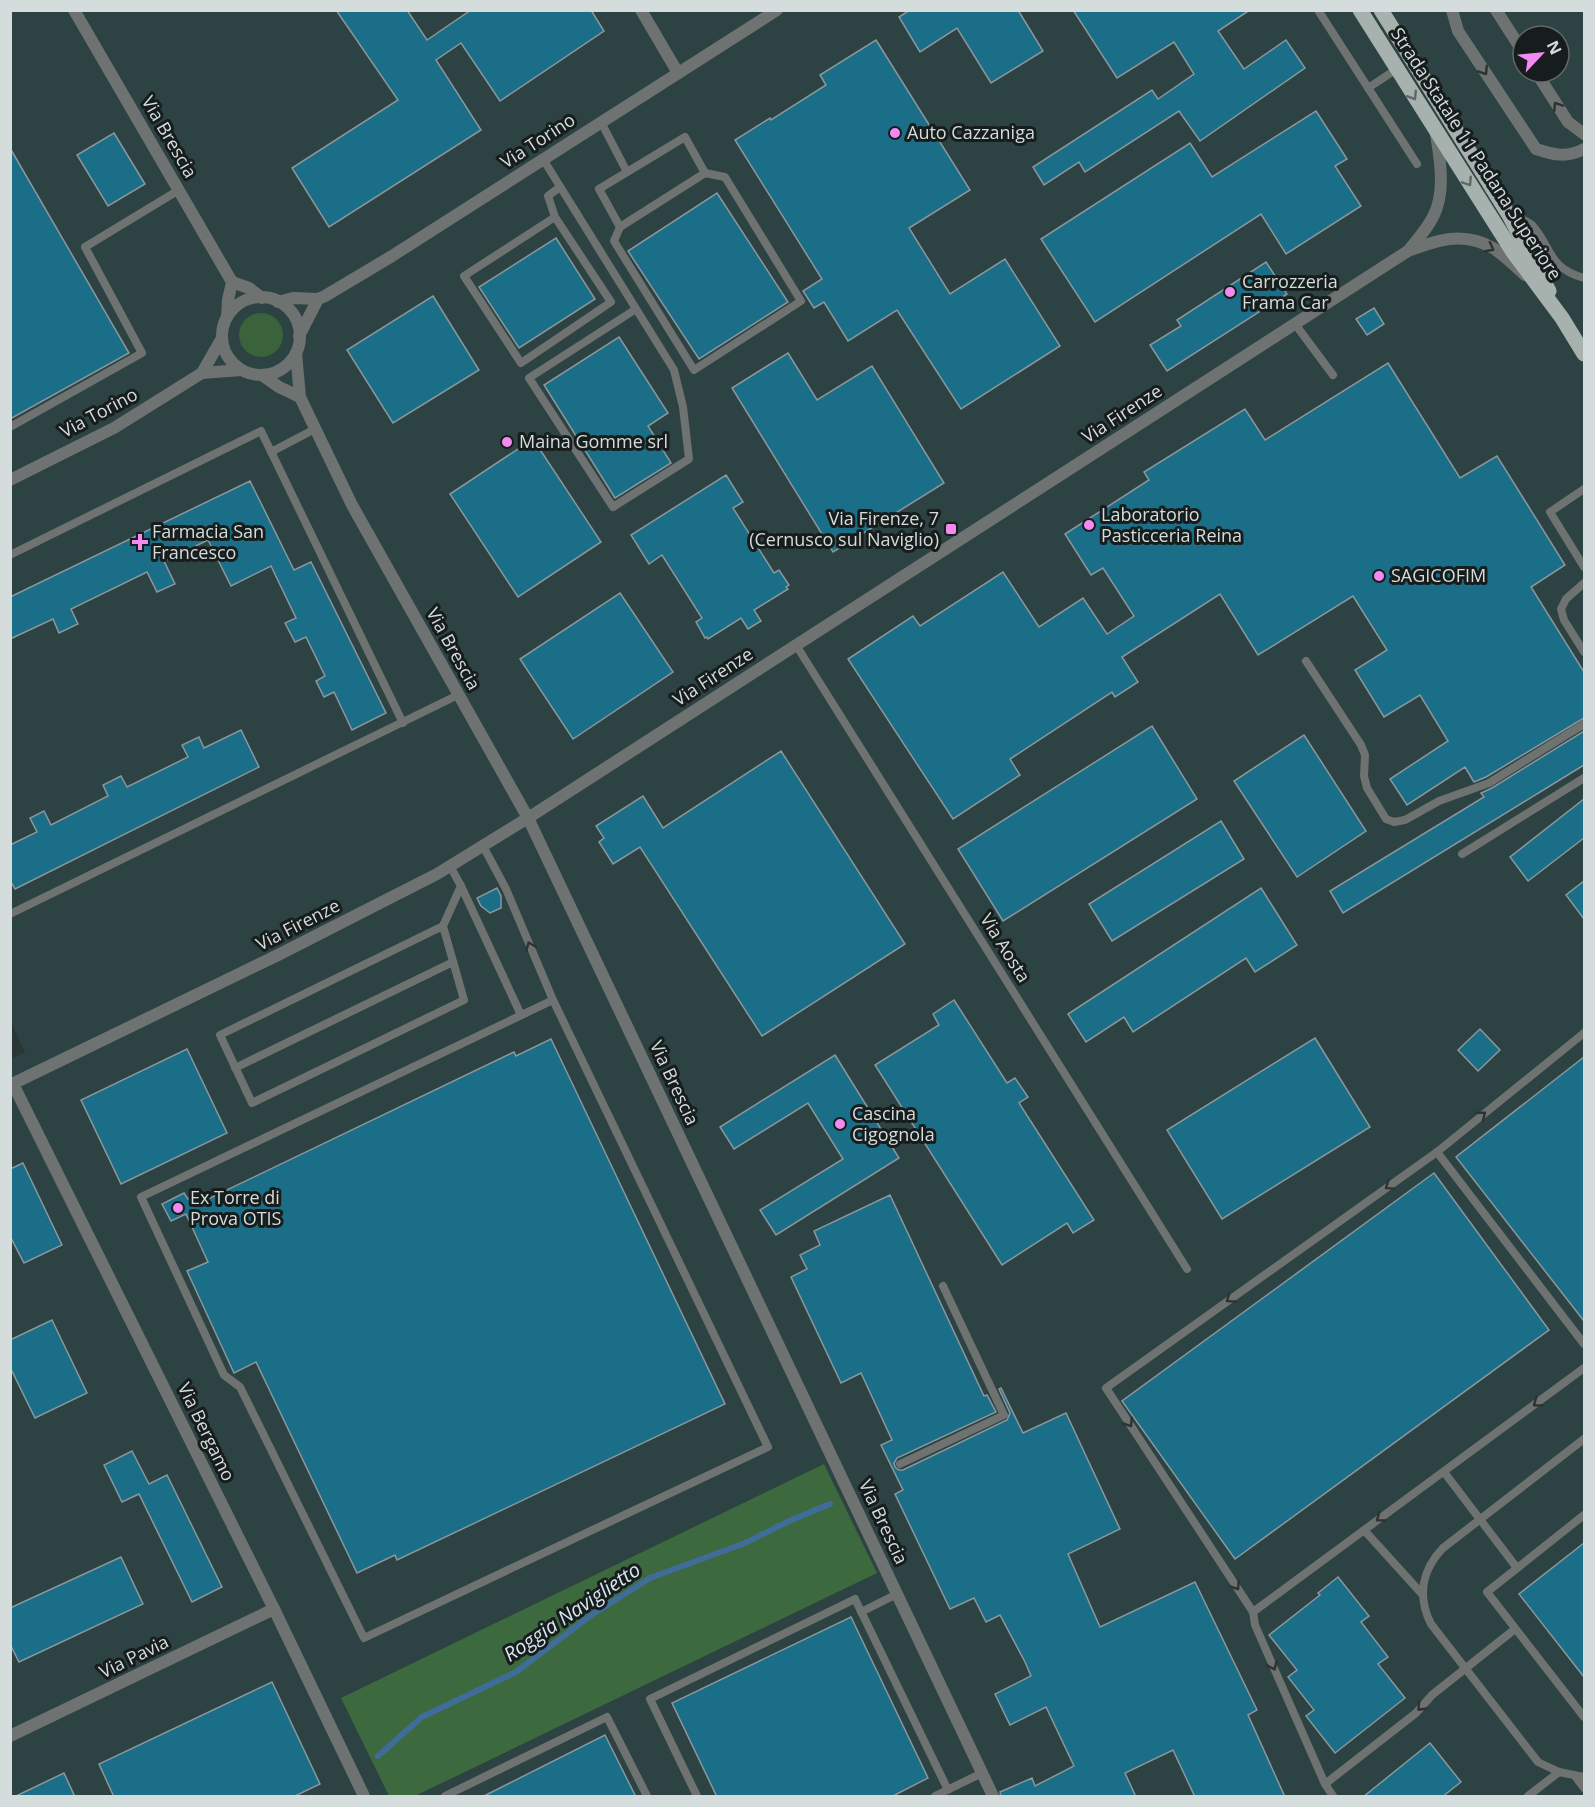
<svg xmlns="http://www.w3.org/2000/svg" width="1595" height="1807" font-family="'Open Sans',sans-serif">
<rect width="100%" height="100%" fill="#2a3636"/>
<path fill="#2d4242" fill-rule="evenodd" d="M 11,11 L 1584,11 L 1584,1796 L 11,1796 L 10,1059 L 25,1052 L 11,1022 ZM 1523,36 L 1559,36 L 1559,72 L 1523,72 Z"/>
<circle fill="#3a633b" cx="261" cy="335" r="22"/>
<polygon fill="#3c693d" points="824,1464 877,1573 415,1796 389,1796 341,1698"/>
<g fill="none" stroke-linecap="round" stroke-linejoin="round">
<polyline stroke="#406c98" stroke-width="6" points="378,1756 422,1717 516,1672 590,1616 650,1578 745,1543 789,1521 830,1504"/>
</g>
<g fill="#1a6e87" stroke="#8b979c" stroke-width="1.5">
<polygon points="336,10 407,10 427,40 471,10 591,10 604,31 500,101 461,43 436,60 481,130 329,227 292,168 398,100"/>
<polygon points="910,10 1018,10 1043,51 991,83 957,28 920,52 899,17"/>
<polygon points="1073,10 1250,10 1218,31 1244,69 1286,40 1305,68 1200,141 1179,111 1085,172 1079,162 1044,185 1033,167 1152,90 1158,99 1194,74 1174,42 1117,78"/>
<polygon points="876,40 970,190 909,228 950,294 1005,259 1060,346 961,409 897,310 848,341 824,302 814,308 803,291 822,279 735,140 770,118 771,120 826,85 820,75"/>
<polygon points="1316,111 1347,159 1335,166 1361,206 1286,254 1261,214 1095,322 1041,239 1190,143 1212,177"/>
<polygon points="114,133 145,184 108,206 77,155"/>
<polygon points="10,148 129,353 10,419"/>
<polygon points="717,193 788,302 699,359 628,251"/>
<polygon points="556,238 595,299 519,348 479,287"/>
<polygon points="1266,262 1287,294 1167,371 1150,345 1181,326 1177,320"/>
<polygon points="433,296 479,370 393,423 347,350"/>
<polygon points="1374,308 1384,324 1367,335 1356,319"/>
<polygon points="619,337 668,413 648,426 671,463 615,498 544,385"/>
<polygon points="788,353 817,400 872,366 944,483 833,552 732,388"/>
<polygon points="1388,363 1460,478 1497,456 1565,565 1531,587 1584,672 1584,718 1486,777 1474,782 1465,767 1407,805 1390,779 1448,741 1420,695 1384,717 1355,670 1387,650 1353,596 1258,655 1220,594 1122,657 1138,682 1115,697 1112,692 1010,759 1020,775 953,819 848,659 913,616 920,626 1003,572 1039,627 1083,598 1107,634 1134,616 1103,568 1091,575 1065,534 1149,480 1144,472 1245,409 1265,440"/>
<polygon points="533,439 601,542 518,597 450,494"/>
<polygon points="726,475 743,502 733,508 774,573 779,570 789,585 786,587 788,589 754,610 761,621 748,629 741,618 708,639 707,637 705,638 696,622 702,618 662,555 649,564 631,535"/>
<polygon points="250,481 294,570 311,562 386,713 352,730 334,692 324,697 316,681 325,676 306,637 295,642 285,623 296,618 271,566 231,586 208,540 164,561 175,584 157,592 147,572 71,609 78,624 59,633 53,619 10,639 10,597"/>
<polygon points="620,593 673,672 573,739 520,659"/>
<polygon points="1152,726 1197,799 1003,921 958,849"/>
<polygon points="241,730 259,767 15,889 10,880 10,845 37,832 30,818 44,811 51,825 108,796 103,785 121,776 127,787 188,757 182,745 199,737 204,748"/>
<polygon points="1584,731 1584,765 1343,913 1330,891 1484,797 1481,793 1492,788"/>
<polygon points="1304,735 1366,831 1297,877 1234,781"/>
<polygon points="781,751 905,944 762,1036 640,847 613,864 599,842 604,838 596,826 643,796 663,828"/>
<polygon points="1584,799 1584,838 1528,881 1510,857"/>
<polygon points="1221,821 1244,859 1112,941 1089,904"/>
<polygon points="1584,881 1584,919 1566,895"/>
<polygon points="497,888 501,896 501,908 490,913 481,906 477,898"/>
<polygon points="1261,888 1297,945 1255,972 1246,958 1133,1032 1124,1017 1086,1042 1068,1014"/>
<polygon points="954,1000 1007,1083 1015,1078 1028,1097 1019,1103 1094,1220 1073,1233 1067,1223 1002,1265 875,1065 939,1025 933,1014"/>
<polygon points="1480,1029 1500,1050 1478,1071 1458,1050"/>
<polygon points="1315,1038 1370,1127 1222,1219 1167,1130"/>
<polygon points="551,1039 725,1404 397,1560 395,1555 357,1573 256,1362 234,1373 187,1271 208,1262 186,1214 171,1221 162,1204 184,1193 188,1199 198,1194 202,1202 514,1052 516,1056"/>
<polygon points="187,1049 227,1133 121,1184 81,1100"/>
<polygon points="835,1055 899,1158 776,1235 760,1210 843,1159 808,1103 734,1149 720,1127"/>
<polygon points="1584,1057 1584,1321 1456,1157"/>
<polygon points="23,1163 62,1245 24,1263 10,1236 10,1169"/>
<polygon points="1434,1173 1549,1330 1235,1559 1122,1401"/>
<polygon points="890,1195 984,1396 987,1395 996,1412 897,1458 894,1463 895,1467 899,1470 903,1470 1007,1420 1010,1413 999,1389 1001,1388 1023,1433 1066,1413 1120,1529 1068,1554 1100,1627 1195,1582 1257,1710 1248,1715 1285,1797 1195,1797 1173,1750 1125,1773 1136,1797 1001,1797 1000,1792 1032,1778 1035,1786 1074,1766 1046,1707 1010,1725 995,1694 1031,1676 1025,1662 1000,1615 986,1622 974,1598 950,1609 895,1494 903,1490 881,1445 892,1440 861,1373 841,1383 791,1277 807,1269 800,1255 820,1245 814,1231"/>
<polygon points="52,1320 87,1393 35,1418 10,1367 10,1340"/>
<polygon points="132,1451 149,1484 167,1475 222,1587 192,1602 139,1494 122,1502 104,1465"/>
<polygon points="1584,1543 1584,1677 1519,1594"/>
<polygon points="121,1557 143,1604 19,1662 10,1644 10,1608"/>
<polygon points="1338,1577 1369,1616 1361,1622 1388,1657 1378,1664 1405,1698 1335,1753 1306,1716 1314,1710 1288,1677 1297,1670 1269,1635 1320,1595 1318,1593"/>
<polygon points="851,1617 928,1778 891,1797 717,1797 672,1703"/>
<polygon points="272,1682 320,1784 293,1797 114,1797 99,1764"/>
<polygon points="605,1735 636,1797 482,1797"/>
<polygon points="1430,1743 1461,1782 1442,1797 1363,1797"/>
<polygon points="64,1773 75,1797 14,1797"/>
</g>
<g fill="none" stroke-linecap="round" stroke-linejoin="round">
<g stroke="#6e7371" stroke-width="8">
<polyline points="1318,10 1417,164"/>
<polyline points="1368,88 1397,69"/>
<polyline points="601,122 627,172"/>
<polygon points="685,137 705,173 620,227 599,189"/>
<polyline points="543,159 674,370 683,407 689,459 613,507 529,378 636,309"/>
<path d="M 1510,215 C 1517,218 1527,220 1532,225 C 1553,249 1547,267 1584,278"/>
<polyline points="555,217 464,276 521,363 611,302 555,217 548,196 560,187"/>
<polyline points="620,227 614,241 694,370 801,301 725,177 705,173"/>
<polyline points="1295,324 1333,375"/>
<polyline points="10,427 142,353 85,247 179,190"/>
<polyline points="271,452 315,429"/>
<polyline points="1584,489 1550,512 1584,567"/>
<polyline points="10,555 261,431 403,723"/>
<polyline points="1584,583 1566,599 1561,609 1564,620 1584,652"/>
<polyline points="796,645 1187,1269"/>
<polyline points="1306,661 1361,745 1365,755 1364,776 1367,788 1386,819 1394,822 1405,820 1439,801 1489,783 1584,724"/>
<polyline points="483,846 506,889 553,1000 768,1447 364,1638 240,1387 224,1375 141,1197 553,1000"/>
<polyline points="1462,854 1584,778"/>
<polyline points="461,886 521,1015"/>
<polyline points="10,914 458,695"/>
<polyline points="443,926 464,1000 252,1103 220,1035 443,926 461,886 450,866"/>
<polyline points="235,1068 453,962"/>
<polyline points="1437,1152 1584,1344"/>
<path d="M 1584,1439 L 1443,1548 C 1422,1570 1417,1596 1431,1624 L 1538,1762 L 1559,1772 L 1584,1777"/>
<polyline points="900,1464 1004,1415 943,1286"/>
<polyline points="1444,1472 1517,1568"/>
<polyline points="1584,1515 1487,1592 1584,1717"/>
<polyline points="1364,1530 1422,1594"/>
<polyline points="861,1612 897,1594"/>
<polyline points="1253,1612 1106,1388 1437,1152 1584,1033"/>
<polyline points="1575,1776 1584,1788"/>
<polyline points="1325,1784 1416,1713 1432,1695 1515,1629"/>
<polyline points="445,1796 607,1717 647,1796"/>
<polyline points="697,1796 650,1699 855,1599 948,1790"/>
<polyline points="935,1796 982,1773"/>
<polyline points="1333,1796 1325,1784 1255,1625 1253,1612 1584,1368"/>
<polyline points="1528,1796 1559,1772"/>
</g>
<g stroke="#6e7371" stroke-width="12">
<polyline points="74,10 232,282 228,300 227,317"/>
<polyline points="641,10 678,73"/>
<path d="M 1452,10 L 1458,31 L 1536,149 C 1554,155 1567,158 1584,149"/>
<polyline points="1496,10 1523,52"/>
<polyline points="1536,72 1568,122 1584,134"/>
<path d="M 1408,251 C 1417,240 1427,229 1433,217 C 1446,192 1440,160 1436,134"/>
<polyline points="232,282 249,288 262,298"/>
<polyline points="296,353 300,397 352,505 528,818 993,1796"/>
<polyline points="262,375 279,387 300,397"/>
<polyline points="13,1084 274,1609 364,1796"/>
<path d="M 10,1085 L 278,955 L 437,874 L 528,818 L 1408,251 C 1437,240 1463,231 1493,248 C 1504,255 1515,266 1525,275"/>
<polyline points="10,1736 274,1609"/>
</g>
<g stroke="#6e7371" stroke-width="12">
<circle cx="261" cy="336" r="39"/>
<polyline points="278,302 293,298 318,299 325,296 392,256 777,10"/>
<polyline points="299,336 318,299"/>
<polyline points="202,373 222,338"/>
<polyline points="10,480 114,428 202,373 241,370"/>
</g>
<g stroke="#a7b2ae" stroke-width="15">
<polyline points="1360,10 1513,252 1562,318 1584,354"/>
<polyline points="1381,10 1509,215 1549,291"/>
</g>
</g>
<defs><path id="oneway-chevron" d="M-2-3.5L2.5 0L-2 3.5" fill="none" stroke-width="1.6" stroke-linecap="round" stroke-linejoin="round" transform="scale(1.5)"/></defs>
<g stroke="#2d3232">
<use href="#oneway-chevron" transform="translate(1484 71) rotate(57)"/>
<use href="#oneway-chevron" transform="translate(1557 106) rotate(-123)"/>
<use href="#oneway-chevron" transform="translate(1490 248) rotate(28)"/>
<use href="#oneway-chevron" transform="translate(530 946) rotate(-113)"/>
<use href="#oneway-chevron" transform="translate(1482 1115) rotate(-39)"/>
<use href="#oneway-chevron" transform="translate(1389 1186) rotate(145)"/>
<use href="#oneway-chevron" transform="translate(1230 1299) rotate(145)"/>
<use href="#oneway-chevron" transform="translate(1537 1403) rotate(144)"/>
<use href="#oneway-chevron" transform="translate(1129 1423) rotate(57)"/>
<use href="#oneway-chevron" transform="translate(1380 1518) rotate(144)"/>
<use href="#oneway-chevron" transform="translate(1236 1586) rotate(57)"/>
<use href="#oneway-chevron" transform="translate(1273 1666) rotate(66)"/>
<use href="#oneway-chevron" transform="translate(1421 1707) rotate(134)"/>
</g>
<g stroke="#5f6866">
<use href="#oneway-chevron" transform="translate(1413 96) rotate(58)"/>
<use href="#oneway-chevron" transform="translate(1468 182) rotate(57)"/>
</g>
<g fill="#f38af1" stroke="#171d1d" stroke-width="2">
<circle cx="895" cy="133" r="6"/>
<circle cx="1230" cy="292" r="6"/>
<circle cx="507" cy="442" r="6"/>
<circle cx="1089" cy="525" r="6"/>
<rect x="945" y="523" width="12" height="12" rx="3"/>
<path d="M137 533h6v6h6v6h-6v6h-6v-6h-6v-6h6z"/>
<circle cx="1379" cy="576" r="6"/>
<circle cx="840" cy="1124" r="6"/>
<circle cx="178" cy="1208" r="6"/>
</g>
<g text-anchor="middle" stroke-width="6" stroke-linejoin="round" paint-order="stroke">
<g font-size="18" fill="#d5dcdc" stroke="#171d1d" text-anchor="start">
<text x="907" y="139">Auto Cazzaniga</text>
<text x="1242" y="288">Carrozzeria<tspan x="1242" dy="21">Frama Car</tspan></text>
<text x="519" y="448">Maina Gomme srl</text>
<text x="1101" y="521">Laboratorio<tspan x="1101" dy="21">Pasticceria Reina</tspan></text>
<text x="939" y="525" text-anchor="end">Via Firenze, 7<tspan x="939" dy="21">(Cernusco sul Naviglio)</tspan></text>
<text x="152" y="538">Farmacia San<tspan x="152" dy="21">Francesco</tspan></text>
<text x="1391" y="582">SAGICOFIM</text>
<text x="852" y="1120">Cascina<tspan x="852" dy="21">Cigognola</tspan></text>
<text x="190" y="1204">Ex Torre di<tspan x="190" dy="21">Prova OTIS</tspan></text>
</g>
<g font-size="18" fill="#d5dcdc" stroke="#171d1d">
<text transform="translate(169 137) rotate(60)" y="6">Via Brescia</text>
<text transform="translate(538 141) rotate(-33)" y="6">Via Torino</text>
<text transform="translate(1476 154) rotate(57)" y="6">Strada Statale 11 Padana Superiore</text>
<text transform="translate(99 413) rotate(-28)" y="6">Via Torino</text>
<text transform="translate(1122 414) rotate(-33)" y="6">Via Firenze</text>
<text transform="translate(453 649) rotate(61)" y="6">Via Brescia</text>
<text transform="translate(713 677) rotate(-33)" y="6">Via Firenze</text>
<text transform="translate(298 925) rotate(-27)" y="6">Via Firenze</text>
<text transform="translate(1005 948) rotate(58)" y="6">Via Aosta</text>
<text transform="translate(674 1083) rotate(65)" y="6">Via Brescia</text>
<text transform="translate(206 1432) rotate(64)" y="6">Via Bergamo</text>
<text transform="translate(883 1522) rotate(65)" y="6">Via Brescia</text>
<text transform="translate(134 1657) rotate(-26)" y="6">Via Pavia</text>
</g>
<g font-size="20" font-style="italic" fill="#d9e6f3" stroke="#171d1d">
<text transform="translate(572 1612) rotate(-34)" y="7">Roggia Naviglietto</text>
</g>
</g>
<rect width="1595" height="1807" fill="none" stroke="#d5dcdc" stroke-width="24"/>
<g transform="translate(1541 54) rotate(64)"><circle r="28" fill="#171d1d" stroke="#636969" stroke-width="1.5"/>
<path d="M0-4.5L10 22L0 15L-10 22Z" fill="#f38af1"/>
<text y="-9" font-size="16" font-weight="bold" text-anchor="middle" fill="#d5dcdc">N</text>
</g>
</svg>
